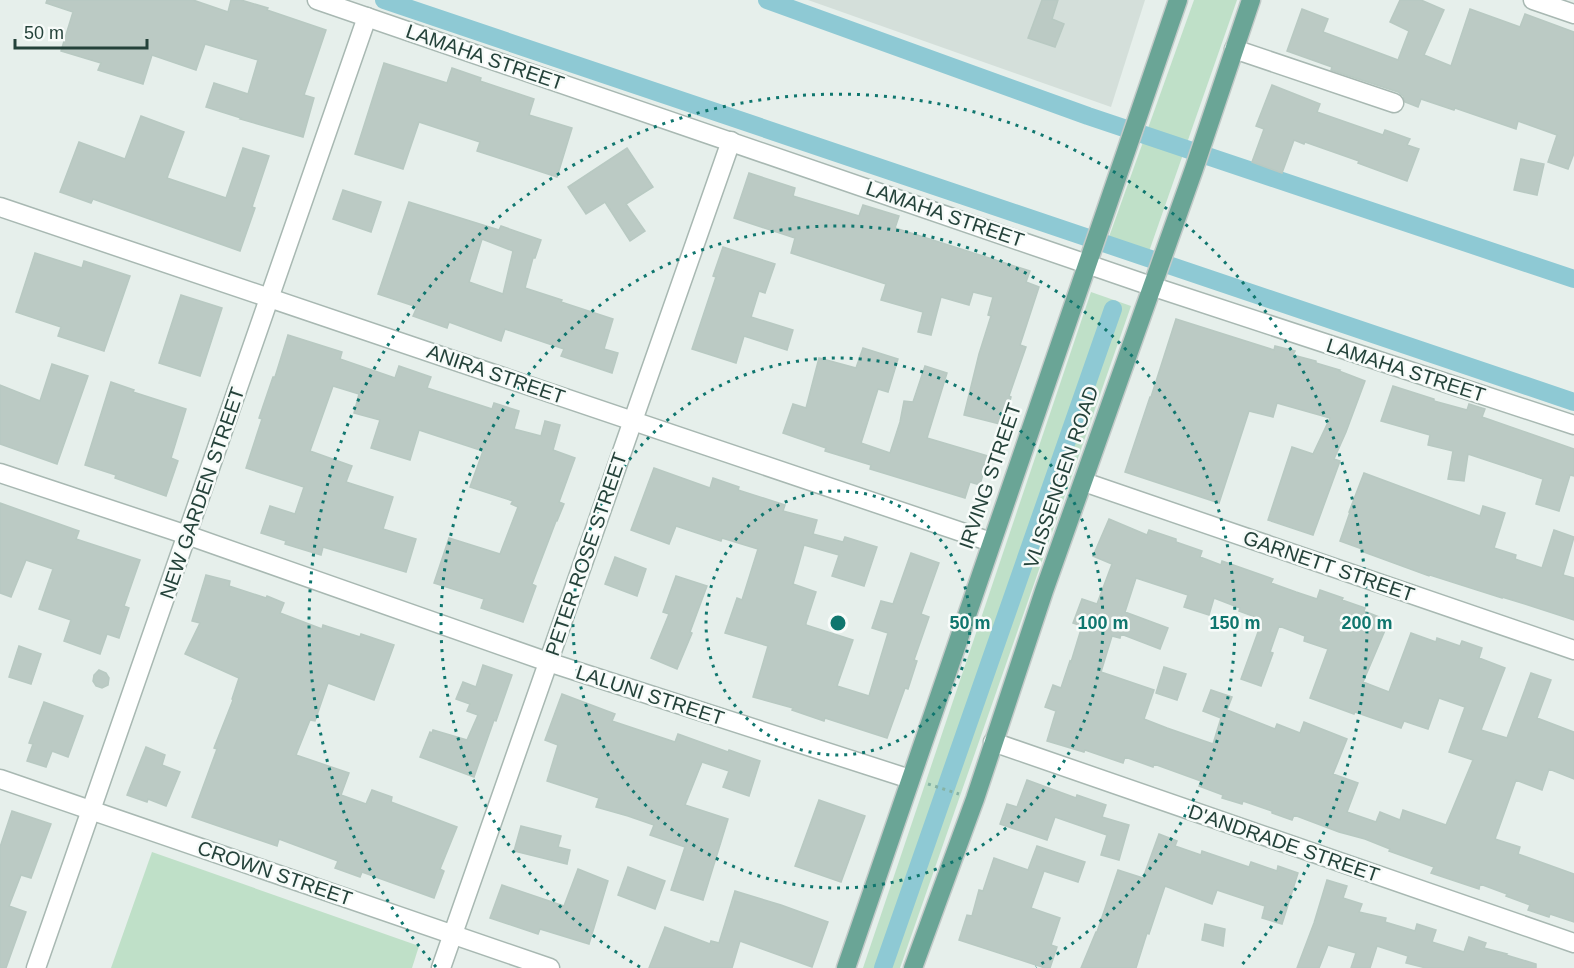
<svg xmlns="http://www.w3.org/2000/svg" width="1574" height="968" font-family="Arial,sans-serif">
<rect width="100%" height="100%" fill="#e6efeb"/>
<polygon fill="#d4dfda" points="808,0 1145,0 1111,107"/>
<g fill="#bfe0c8">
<polygon points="1194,0 1237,0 1145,263 1105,248"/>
<polygon points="1091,292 1131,306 900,968 863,968"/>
<polygon points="152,852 419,946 412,968 111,968"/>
</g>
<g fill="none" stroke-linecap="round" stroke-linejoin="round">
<g stroke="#8ec9d4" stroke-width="18">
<polyline points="384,0 1574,402"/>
<polyline points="767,0 1088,116 1574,279"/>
<polyline points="883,968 1113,309"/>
</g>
</g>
<g fill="#bbcac4" stroke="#b8c9c2" stroke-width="1.5" fill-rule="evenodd">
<polygon points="47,0 193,0 228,12 231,0 241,0 268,8 267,10 326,30 304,95 314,98 303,137 240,119 241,118 206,107 214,83 248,94 258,60 205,44 196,70 152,55 143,84 98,70 101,63 61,51 73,12 46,3"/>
<polygon points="1042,0 1058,0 1052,19 1064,24 1055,47 1028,38"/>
<polygon points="1400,0 1421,0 1444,10 1424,55 1451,66 1470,9 1520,27 1525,14 1574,32 1574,153 1568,169 1548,162 1557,135 1518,121 1516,129 1455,108 1454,110 1421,99 1418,107 1405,102 1403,96 1398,92 1331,70 1332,67 1287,51 1302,9 1328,19 1323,32 1398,60 1409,31 1390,22"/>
<polygon points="384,63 447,83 452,68 481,78 480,81 534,99 529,115 572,128 557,177 477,151 480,142 419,122 403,169 355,154"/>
<polygon points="1272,85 1320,104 1317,112 1383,135 1385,130 1410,139 1407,145 1419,149 1407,181 1358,163 1359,161 1305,142 1304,144 1294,140 1282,173 1252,162 1264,129 1256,126"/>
<polygon points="141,116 184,132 167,178 226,198 243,148 269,156 252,207 255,208 240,251 93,199 91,203 60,192 79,142 125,159"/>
<polygon points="627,148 653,187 626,204 645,231 630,241 605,202 586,214 568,187"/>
<polygon points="1521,159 1544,164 1537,195 1514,190"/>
<polygon points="749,173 795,188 793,196 859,216 863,205 899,216 895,228 1030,271 1026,282 1039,287 1020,345 1026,347 1009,396 1011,397 1004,425 964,415 979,354 991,316 988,315 993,297 973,292 969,305 941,297 931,335 918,332 923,312 881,300 886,284 791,253 795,238 734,218"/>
<polygon points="343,190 381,202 371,232 333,219"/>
<path d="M 409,202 L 499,230 L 501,226 L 541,240 L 535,258 L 533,258 L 525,288 L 562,300 L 561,302 L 613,319 L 604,349 L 618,353 L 612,373 L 561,356 L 564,349 L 505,329 L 501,341 L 449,322 L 447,328 L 413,316 L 417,307 L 378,294 ZM 482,239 L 513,251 L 503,294 L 469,282 Z"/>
<polygon points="723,247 775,264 765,293 759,291 751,317 793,330 787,350 744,336 736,363 692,349 716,277 713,276"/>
<polygon points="35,253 82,268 84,261 130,276 104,351 58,336 61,327 16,312"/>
<polygon points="181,295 222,308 200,376 159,363"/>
<polygon points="1176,319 1274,350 1275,346 1295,351 1293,355 1316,361 1316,363 1340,370 1339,371 1365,381 1346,432 1334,459 1340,461 1313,535 1268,520 1292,447 1313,454 1330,418 1277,403 1273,417 1249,411 1219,503 1125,472 1150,397 1151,397"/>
<polygon points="288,335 342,352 340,359 395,378 399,366 431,377 427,388 492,409 494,403 519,411 514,429 541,436 545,421 560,425 553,450 575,458 559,502 564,504 557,521 556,521 532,584 536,586 523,622 481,608 484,599 434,583 449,538 500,554 518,507 511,504 513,501 470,487 483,451 419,430 410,460 371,448 380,420 354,413 359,394 333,386 310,451 352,466 346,482 393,497 383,529 416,539 406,572 323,547 321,555 285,544 286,541 261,533 270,506 295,514 304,487 246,468 262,419 259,418 273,377 275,377"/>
<polygon points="863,348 898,359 888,392 878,389 861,443 890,453 900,422 904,401 913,402 925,366 947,373 927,438 988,456 980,485 970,482 965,498 870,469 871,465 825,451 826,448 783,433 793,404 806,408 819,358 856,368"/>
<polygon points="52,364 88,376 57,464 0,444 0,385 40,401"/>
<polygon points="111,382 134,390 133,392 186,409 171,458 178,461 166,496 115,478 116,475 85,465"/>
<polygon points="1393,386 1434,399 1434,401 1467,410 1469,404 1485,409 1482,417 1574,449 1574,476 1570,475 1559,511 1536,504 1543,479 1468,454 1464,481 1448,479 1453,451 1428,445 1430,435 1381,421"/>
<polygon points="654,468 710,488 713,478 739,487 738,490 785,505 783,511 817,520 813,534 843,542 845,537 877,547 864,586 832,576 839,555 804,545 793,584 816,592 806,623 806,625 853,640 837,686 869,696 888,633 872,628 881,601 893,604 911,553 939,563 921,614 929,617 914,660 917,661 908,689 905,688 887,738 825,718 824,721 792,710 793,708 753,697 768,646 725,633 737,598 742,600 758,549 722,538 721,541 676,526 669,544 631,530"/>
<polygon points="1364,473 1480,516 1483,506 1505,513 1494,548 1516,555 1515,559 1542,568 1554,530 1574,537 1563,575 1574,578 1574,620 1525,604 1502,597 1502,598 1430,575 1429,576 1364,552 1365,550 1340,541 1350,512 1349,512"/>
<polygon points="0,503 79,531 76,539 140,560 124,606 129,608 119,638 107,634 100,654 64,641 71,620 39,609 53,569 26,560 11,597 0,593"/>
<path d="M 1109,519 L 1147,535 L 1149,530 L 1176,539 L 1176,542 L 1202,551 L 1200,557 L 1221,565 L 1222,561 L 1273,579 L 1271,583 L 1296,592 L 1317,599 L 1320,590 L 1343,598 L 1342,600 L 1365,608 L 1364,611 L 1389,621 L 1363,682 L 1389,692 L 1411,633 L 1436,642 L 1437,638 L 1460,646 L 1462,641 L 1482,648 L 1479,658 L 1505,668 L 1481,730 L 1507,738 L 1531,673 L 1551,680 L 1537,718 L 1574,732 L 1574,779 L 1549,769 L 1542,790 L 1516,780 L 1495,839 L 1520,847 L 1518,854 L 1574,874 L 1574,922 L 1550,914 L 1549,917 L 1528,910 L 1530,905 L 1506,896 L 1507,894 L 1480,884 L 1479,889 L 1431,873 L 1434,867 L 1389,851 L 1390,849 L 1365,839 L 1339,832 L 1294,815 L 1292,820 L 1272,813 L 1272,811 L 1243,801 L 1242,804 L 1222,798 L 1223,795 L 1199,786 L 1201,781 L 1154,764 L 1153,767 L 1125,757 L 1123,763 L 1085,750 L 1084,752 L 1047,741 L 1056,711 L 1045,707 L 1053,685 L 1061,688 L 1070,661 L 1071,662 L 1082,626 L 1073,623 L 1082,599 L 1097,604 L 1112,564 L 1093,556 ZM 1136,578 L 1188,595 L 1184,607 L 1209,615 L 1214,598 L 1240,608 L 1239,611 L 1261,619 L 1260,621 L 1262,621 L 1241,679 L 1261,686 L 1273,653 L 1270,652 L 1279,626 L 1305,636 L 1304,641 L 1328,649 L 1310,698 L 1354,714 L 1355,712 L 1401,728 L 1404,721 L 1428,729 L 1439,698 L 1465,707 L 1449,752 L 1473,760 L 1446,825 L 1403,810 L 1400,820 L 1380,812 L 1376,822 L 1347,812 L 1358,783 L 1333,774 L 1347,739 L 1304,722 L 1300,733 L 1277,724 L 1275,729 L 1227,710 L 1232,697 L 1211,690 L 1203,711 L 1221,718 L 1213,744 L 1167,728 L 1144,719 L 1154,690 L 1101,672 L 1112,636 L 1120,638 L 1121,634 L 1160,649 L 1168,628 L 1125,612 Z"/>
<polygon points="615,557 646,569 637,596 605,584"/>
<polygon points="206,575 230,581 229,586 266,598 267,596 284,603 280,613 322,629 323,625 360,637 361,634 394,645 374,700 328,683 315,721 310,720 296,755 349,773 341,795 366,804 372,790 392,797 391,802 457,827 440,869 444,871 434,898 362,872 360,877 335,868 338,861 279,839 277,846 192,817 217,749 214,748 233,700 232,699 239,678 185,654 200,623 192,621"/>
<polygon points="676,576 707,586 690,632 692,633 677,669 651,658 669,614 663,612"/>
<polygon points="19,646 41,654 31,684 9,677"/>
<polygon points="483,665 512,675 496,721 494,720 474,777 420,757 430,732 432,733 433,730 467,740 478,715 467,711 470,704 456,699 463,682 476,687"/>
<polygon points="1164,667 1186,674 1177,700 1156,693"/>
<polygon points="99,670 106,673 109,678 108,685 102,688 96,686 93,681 94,675"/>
<polygon points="562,694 615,714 612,721 675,742 678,734 728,752 729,750 760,761 749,796 723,787 729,771 702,762 685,805 728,819 703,900 671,890 685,847 650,835 654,825 628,816 596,807 599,798 547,781 558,745 545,740"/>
<polygon points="44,702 83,716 68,757 52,751 46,767 27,761 33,744 29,743"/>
<polygon points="146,747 165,755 162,765 180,772 166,806 148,799 147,802 127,795"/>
<polygon points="1027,780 1076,798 1077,795 1106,805 1102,817 1129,825 1119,860 1101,855 1107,835 1055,817 1047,840 1000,824 1007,804 1017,807"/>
<polygon points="819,800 865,816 841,882 795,866"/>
<polygon points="12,811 51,824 31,878 21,875 9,906 26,912 6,968 0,968 0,847"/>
<polygon points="521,826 561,836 558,847 570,850 567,864 514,851"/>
<polygon points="1159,834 1177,841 1175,846 1201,855 1202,851 1249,867 1251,862 1277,871 1278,866 1298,873 1282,924 1262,918 1265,906 1217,890 1212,904 1165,886 1149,934 1147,933 1136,968 1081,968 1096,932 1097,932 1118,870 1143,878"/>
<polygon points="1037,846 1085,862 1078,882 1044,871 1031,908 1060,918 1051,945 1057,947 1050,968 1045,968 959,940 967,915 972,916 979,890 983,891 994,858 1028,870"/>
<polygon points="628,867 665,881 655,909 618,895"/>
<polygon points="578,869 608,881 589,944 540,929 538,934 490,918 502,885 564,906"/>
<polygon points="1327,880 1347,886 1343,898 1362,904 1359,912 1386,918 1385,922 1415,931 1417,924 1436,930 1432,942 1464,952 1469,937 1486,943 1484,948 1507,954 1506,955 1536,964 1536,968 1426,968 1406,963 1408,956 1377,946 1370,968 1351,968 1356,953 1328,945 1319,968 1297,968 1314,923"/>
<polygon points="735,891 781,905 828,922 812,967 740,941 732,968 649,968 665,927 710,944 711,941 719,943"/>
<polygon points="1205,924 1225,929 1223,946 1202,940"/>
</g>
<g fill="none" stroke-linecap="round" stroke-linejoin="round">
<defs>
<g id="minor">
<polyline points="1533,0 1574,14"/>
<polyline points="1234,49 1394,103"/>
<polyline points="0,207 991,542"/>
<polyline points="0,473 187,535 548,662 910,779"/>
<polyline points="993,742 1574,943"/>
<polyline points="0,779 550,968"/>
<polyline points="36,968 367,17"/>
<polyline points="441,968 731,141"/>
</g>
<g id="tertiary">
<polyline points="317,0 1151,286 1574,425"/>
<polyline points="1084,482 1574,650"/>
</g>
<g id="primary">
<polyline points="846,968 1178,0"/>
<polyline points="913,968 975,799 1044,591 1194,169 1251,0"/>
</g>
</defs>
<use href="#minor" stroke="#a8b8b2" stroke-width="21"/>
<use href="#tertiary" stroke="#a8b8b2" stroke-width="21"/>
<use href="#primary" stroke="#c2cac8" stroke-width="21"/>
<polyline stroke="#86b3a5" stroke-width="3" stroke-dasharray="3 4.5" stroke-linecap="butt" points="928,784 959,794"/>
<use href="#minor" stroke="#fff" stroke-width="18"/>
<use href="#tertiary" stroke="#fff" stroke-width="18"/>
<use href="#primary" stroke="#6aa596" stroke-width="18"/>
</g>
<g fill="none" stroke="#0f766e" stroke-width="3" stroke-dasharray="3 6">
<circle cx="838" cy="623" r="132"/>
<circle cx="838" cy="623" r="265"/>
<path d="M640 967A397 397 0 1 1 1036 967"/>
<path d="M436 967A529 529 0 1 1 1240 967"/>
</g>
<g text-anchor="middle" stroke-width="5" stroke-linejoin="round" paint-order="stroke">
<g font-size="20" fill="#24423a" stroke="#f7fbf9">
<text transform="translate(485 57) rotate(19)" y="7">LAMAHA STREET</text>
<text transform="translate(945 214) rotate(19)" y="7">LAMAHA STREET</text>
<text transform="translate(1406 370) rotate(18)" y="7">LAMAHA STREET</text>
<text transform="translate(496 374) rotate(19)" y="7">ANIRA STREET</text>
<text transform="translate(990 476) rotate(-71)" y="7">IRVING STREET</text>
<text transform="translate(1061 477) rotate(-71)" y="7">VLISSENGEN ROAD</text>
<text transform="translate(202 493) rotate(-71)" y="7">NEW GARDEN STREET</text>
<text transform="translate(586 554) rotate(-71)" y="7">PETER ROSE STREET</text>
<text transform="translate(1329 566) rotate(19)" y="7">GARNETT STREET</text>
<text transform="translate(650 695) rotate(18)" y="7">LALUNI STREET</text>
<text transform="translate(1284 843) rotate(19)" y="7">D'ANDRADE STREET</text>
<text transform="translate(275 873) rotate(19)" y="7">CROWN STREET</text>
</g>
</g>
<circle cx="838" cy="623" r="9" fill="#0f766e" stroke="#f7fbf9" stroke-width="3"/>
<g font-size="18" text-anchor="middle" font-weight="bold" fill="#0f766e" stroke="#f7fbf9" stroke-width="5" stroke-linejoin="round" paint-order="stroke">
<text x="970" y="629">50 m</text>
<text x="1103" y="629">100 m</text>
<text x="1235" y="629">150 m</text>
<text x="1367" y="629">200 m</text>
</g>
<path d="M15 39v9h132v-9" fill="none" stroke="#24423a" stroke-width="3"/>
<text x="24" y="39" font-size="18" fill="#24423a" stroke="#f7fbf9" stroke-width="4.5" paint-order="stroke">50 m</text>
</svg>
